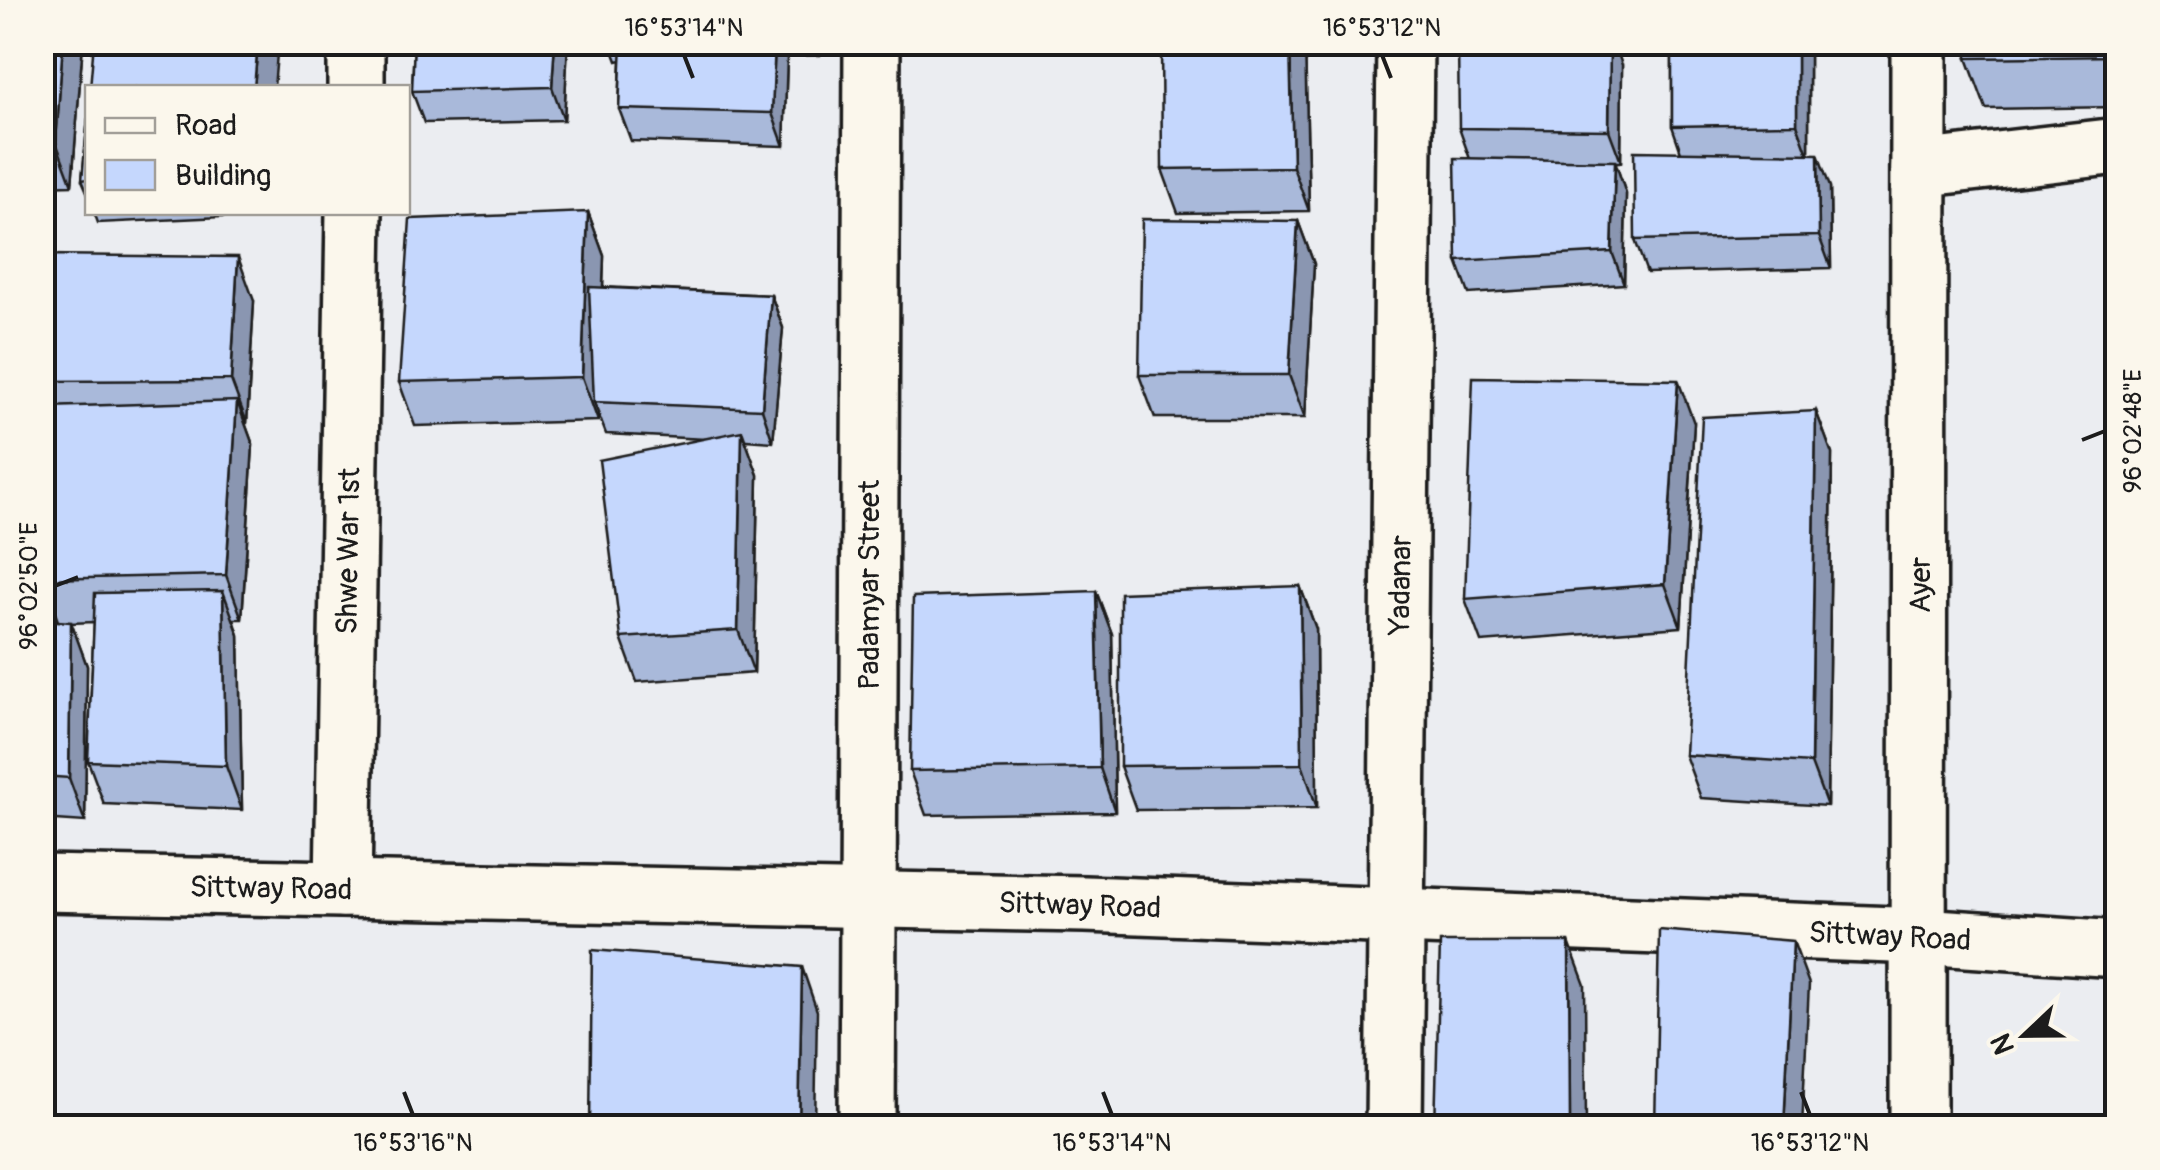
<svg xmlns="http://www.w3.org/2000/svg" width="2160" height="1170" viewBox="0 0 2160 1170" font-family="Pangolin,sans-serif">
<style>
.built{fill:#ebedf1;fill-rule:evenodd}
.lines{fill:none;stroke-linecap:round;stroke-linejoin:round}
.minor-casing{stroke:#1c1c1c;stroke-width:62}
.minor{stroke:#fbf7ec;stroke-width:55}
.wall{fill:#a9b9da;stroke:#1c1c1c;stroke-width:2.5}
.shaded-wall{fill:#8a96b1;stroke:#1c1c1c;stroke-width:2.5}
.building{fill:#c5d7fd;stroke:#1c1c1c;stroke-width:2.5}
.ticks{fill:none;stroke:#1c1c1c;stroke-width:4}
.labels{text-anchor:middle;stroke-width:8;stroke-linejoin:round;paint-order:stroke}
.street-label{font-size:30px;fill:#1c1c1c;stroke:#fbf7ec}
.neatline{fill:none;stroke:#1c1c1c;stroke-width:4}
.ticks-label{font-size:25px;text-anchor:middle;fill:#1c1c1c}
</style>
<rect width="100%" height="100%" fill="#fbf7ec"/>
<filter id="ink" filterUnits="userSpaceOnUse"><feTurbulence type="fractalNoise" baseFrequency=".01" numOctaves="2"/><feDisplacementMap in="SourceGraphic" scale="20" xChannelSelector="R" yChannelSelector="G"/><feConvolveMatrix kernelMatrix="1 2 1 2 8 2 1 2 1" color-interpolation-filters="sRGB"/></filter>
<g filter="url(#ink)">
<path class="built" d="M43 43H2117V1127H43ZM88 88H408V212H88Z"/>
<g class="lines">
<g class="minor-casing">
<g id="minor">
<polyline points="356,88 356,42"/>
<polyline points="1919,169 2118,146"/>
<polyline points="42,883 1085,904 1920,936 2118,949"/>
<polyline points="343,889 354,212"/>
<polyline points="867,1128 872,42"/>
<polyline points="1394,1128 1405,42"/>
<polyline points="1918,1128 1919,42"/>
</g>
</g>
<use href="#minor" class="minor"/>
</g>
<g class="wall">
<polygon points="42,42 83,42 72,185 42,186"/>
<polygon points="414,42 568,42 564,120 424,123 412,91"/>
<polygon points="610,42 820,42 820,55 787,56 784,146 631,141 619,109 621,60 617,61"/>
<polygon points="1305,42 1309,211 1178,213 1162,169"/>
<polygon points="1672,42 1809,42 1809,154 1830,187 1831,268 1647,273 1635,240 1681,152 1672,126"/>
<polygon points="2118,42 2118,107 1986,109 1967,58"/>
<polygon points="1622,65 1621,162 1615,162 1626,194 1624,284 1469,294 1457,261 1470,159 1459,128"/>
<polygon points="88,118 88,194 82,180"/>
<polygon points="94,212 263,212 263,215 98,223"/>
<polygon points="588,212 604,256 603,287 771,295 783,328 773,442 745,440 758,475 754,673 637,682 621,638 704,439 606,434 598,413 598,421 415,426 399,382"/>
<polygon points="1298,221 1314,264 1305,418 1155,418 1139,375"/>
<polygon points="42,255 254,301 247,423 245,423 253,445 242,619 234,619 239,635 242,810 104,804 88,761 94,622 71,623 87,666 85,822 42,819 42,620 58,621 43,579 46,425 42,425"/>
<polygon points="1816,411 1832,454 1827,806 1701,798 1685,755"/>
<polygon points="1694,423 1681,627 1481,642 1465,599"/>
<polygon points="1300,586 1316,629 1317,808 1136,810 1120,766"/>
<polygon points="1096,591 1112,634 1115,812 926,815 910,771"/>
</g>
<g class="shaded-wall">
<polygon points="63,42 83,42 72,185 56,142"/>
<polygon points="258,42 278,42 274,88 254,88"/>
<polygon points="555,42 568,42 564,120 552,87"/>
<polygon points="775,42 782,42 787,56 784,146 772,113"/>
<polygon points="1290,42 1305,42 1309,211 1293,167"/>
<polygon points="1610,42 1614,42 1622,65 1621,162 1609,130"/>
<polygon points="1797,42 1809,42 1809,157 1797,124"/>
<polygon points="1818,154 1830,187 1831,268 1819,236"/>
<polygon points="1615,161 1626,194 1624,284 1612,252"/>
<polygon points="588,212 604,256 599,402 594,402 598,413 598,421 582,377"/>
<polygon points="1298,221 1314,264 1305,418 1289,375"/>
<polygon points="238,257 254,301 247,423 231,380"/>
<polygon points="771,295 783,328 773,442 762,409"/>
<polygon points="1678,380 1694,423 1681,627 1665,584"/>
<polygon points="237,401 253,445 242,619 226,575"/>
<polygon points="1816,411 1832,454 1827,806 1811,763"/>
<polygon points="742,431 758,475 754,673 738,630"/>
<polygon points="1300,586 1316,629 1317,808 1302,764"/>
<polygon points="223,591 239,635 242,810 226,766"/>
<polygon points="1096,591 1112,634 1115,812 1100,768"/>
<polygon points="71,622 87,666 85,822 69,778"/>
<polygon points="1793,941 1809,984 1802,1128 1784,1128"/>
<polygon points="1569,942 1585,985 1586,1128 1570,1128"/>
<polygon points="802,967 817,1011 815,1128 799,1128"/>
</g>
<g class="building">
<polygon points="42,42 63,42 56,142 42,142"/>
<polygon points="94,42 258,42 254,88 90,88"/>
<polygon points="414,42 555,42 552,87 412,91"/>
<polygon points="622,42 775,42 772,113 619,109"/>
<polygon points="1161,42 1290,42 1293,167 1162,169"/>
<polygon points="1458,42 1610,42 1609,130 1459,128"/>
<polygon points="1672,42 1797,42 1797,124 1672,126"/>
<polygon points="1967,42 2118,42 2118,56 1967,58"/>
<polygon points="88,118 88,179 82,180"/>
<polygon points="1634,151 1818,154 1819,236 1635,240"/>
<polygon points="1455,158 1615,161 1612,252 1457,261"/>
<polygon points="588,212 582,377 399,382 410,219"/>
<polygon points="1142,219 1298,221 1289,375 1139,375"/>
<polygon points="42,255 238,257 231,380 42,381"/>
<polygon points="589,287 771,295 762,409 594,402"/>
<polygon points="1473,377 1678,380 1665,584 1465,599"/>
<polygon points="237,401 226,575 43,579 46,407"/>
<polygon points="1816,411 1811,763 1685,755 1702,417"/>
<polygon points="742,431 738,630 621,638 599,460"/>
<polygon points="1300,586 1302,764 1120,766 1120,593"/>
<polygon points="223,591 226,766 88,761 95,593"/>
<polygon points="1096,591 1100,768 910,771 913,597"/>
<polygon points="42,620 71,622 69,778 42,776"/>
<polygon points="1659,930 1793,941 1784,1128 1655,1128"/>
<polygon points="1440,942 1569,942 1570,1128 1435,1128"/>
<polygon points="592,950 802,967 799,1128 590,1128"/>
</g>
</g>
<path class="ticks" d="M684 55 693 78M1382 55 1391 78M2082 440 2105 431M55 586 78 577M404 1092 413 1115M1103 1092 1112 1115M1801 1092 1810 1115"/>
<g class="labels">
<g class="street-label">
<text transform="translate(348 551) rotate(-89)" y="10">Shwe War 1st</text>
<text transform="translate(869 585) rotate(-90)" y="10">Padamyar Street</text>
<text transform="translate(1400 585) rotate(-89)" y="10">Yadanar</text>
<text transform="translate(1920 585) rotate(-90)" y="10">Ayer</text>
<text transform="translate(271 888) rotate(1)" y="10">Sittway Road</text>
<text transform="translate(1080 905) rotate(2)" y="10">Sittway Road</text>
<text transform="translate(1890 936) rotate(3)" y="10">Sittway Road</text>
</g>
</g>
<rect width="2160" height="1170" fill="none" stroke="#fbf7ec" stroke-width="110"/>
<rect x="85" y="85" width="325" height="130" fill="#fbf7ec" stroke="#a29f99" stroke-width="2.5"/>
<rect x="105" y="118" width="50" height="15" fill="#fbf7ec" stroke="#a29f99" stroke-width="2.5"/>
<text x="175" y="135" font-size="30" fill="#1c1c1c">Road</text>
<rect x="105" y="160" width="50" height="30" fill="#c5d7fd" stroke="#a29f99" stroke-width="2.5"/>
<text x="175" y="185" font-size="30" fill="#1c1c1c">Building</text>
<g transform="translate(2025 1035) rotate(248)" stroke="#fbf7ec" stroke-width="8" paint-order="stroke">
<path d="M0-8L18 38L0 25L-18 38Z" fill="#1c1c1c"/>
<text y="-15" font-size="28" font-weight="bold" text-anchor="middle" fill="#1c1c1c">N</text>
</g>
<rect x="55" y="55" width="2050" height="1060" class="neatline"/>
<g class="ticks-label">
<text x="684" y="36">16°53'14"N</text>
<text x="1382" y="36">16°53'12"N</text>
<text transform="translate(2132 431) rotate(-90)" y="9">96°02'48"E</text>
<text transform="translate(28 586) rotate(-90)" y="9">96°02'50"E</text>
<text x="413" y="1151">16°53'16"N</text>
<text x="1112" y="1151">16°53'14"N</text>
<text x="1810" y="1151">16°53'12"N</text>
</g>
</svg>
